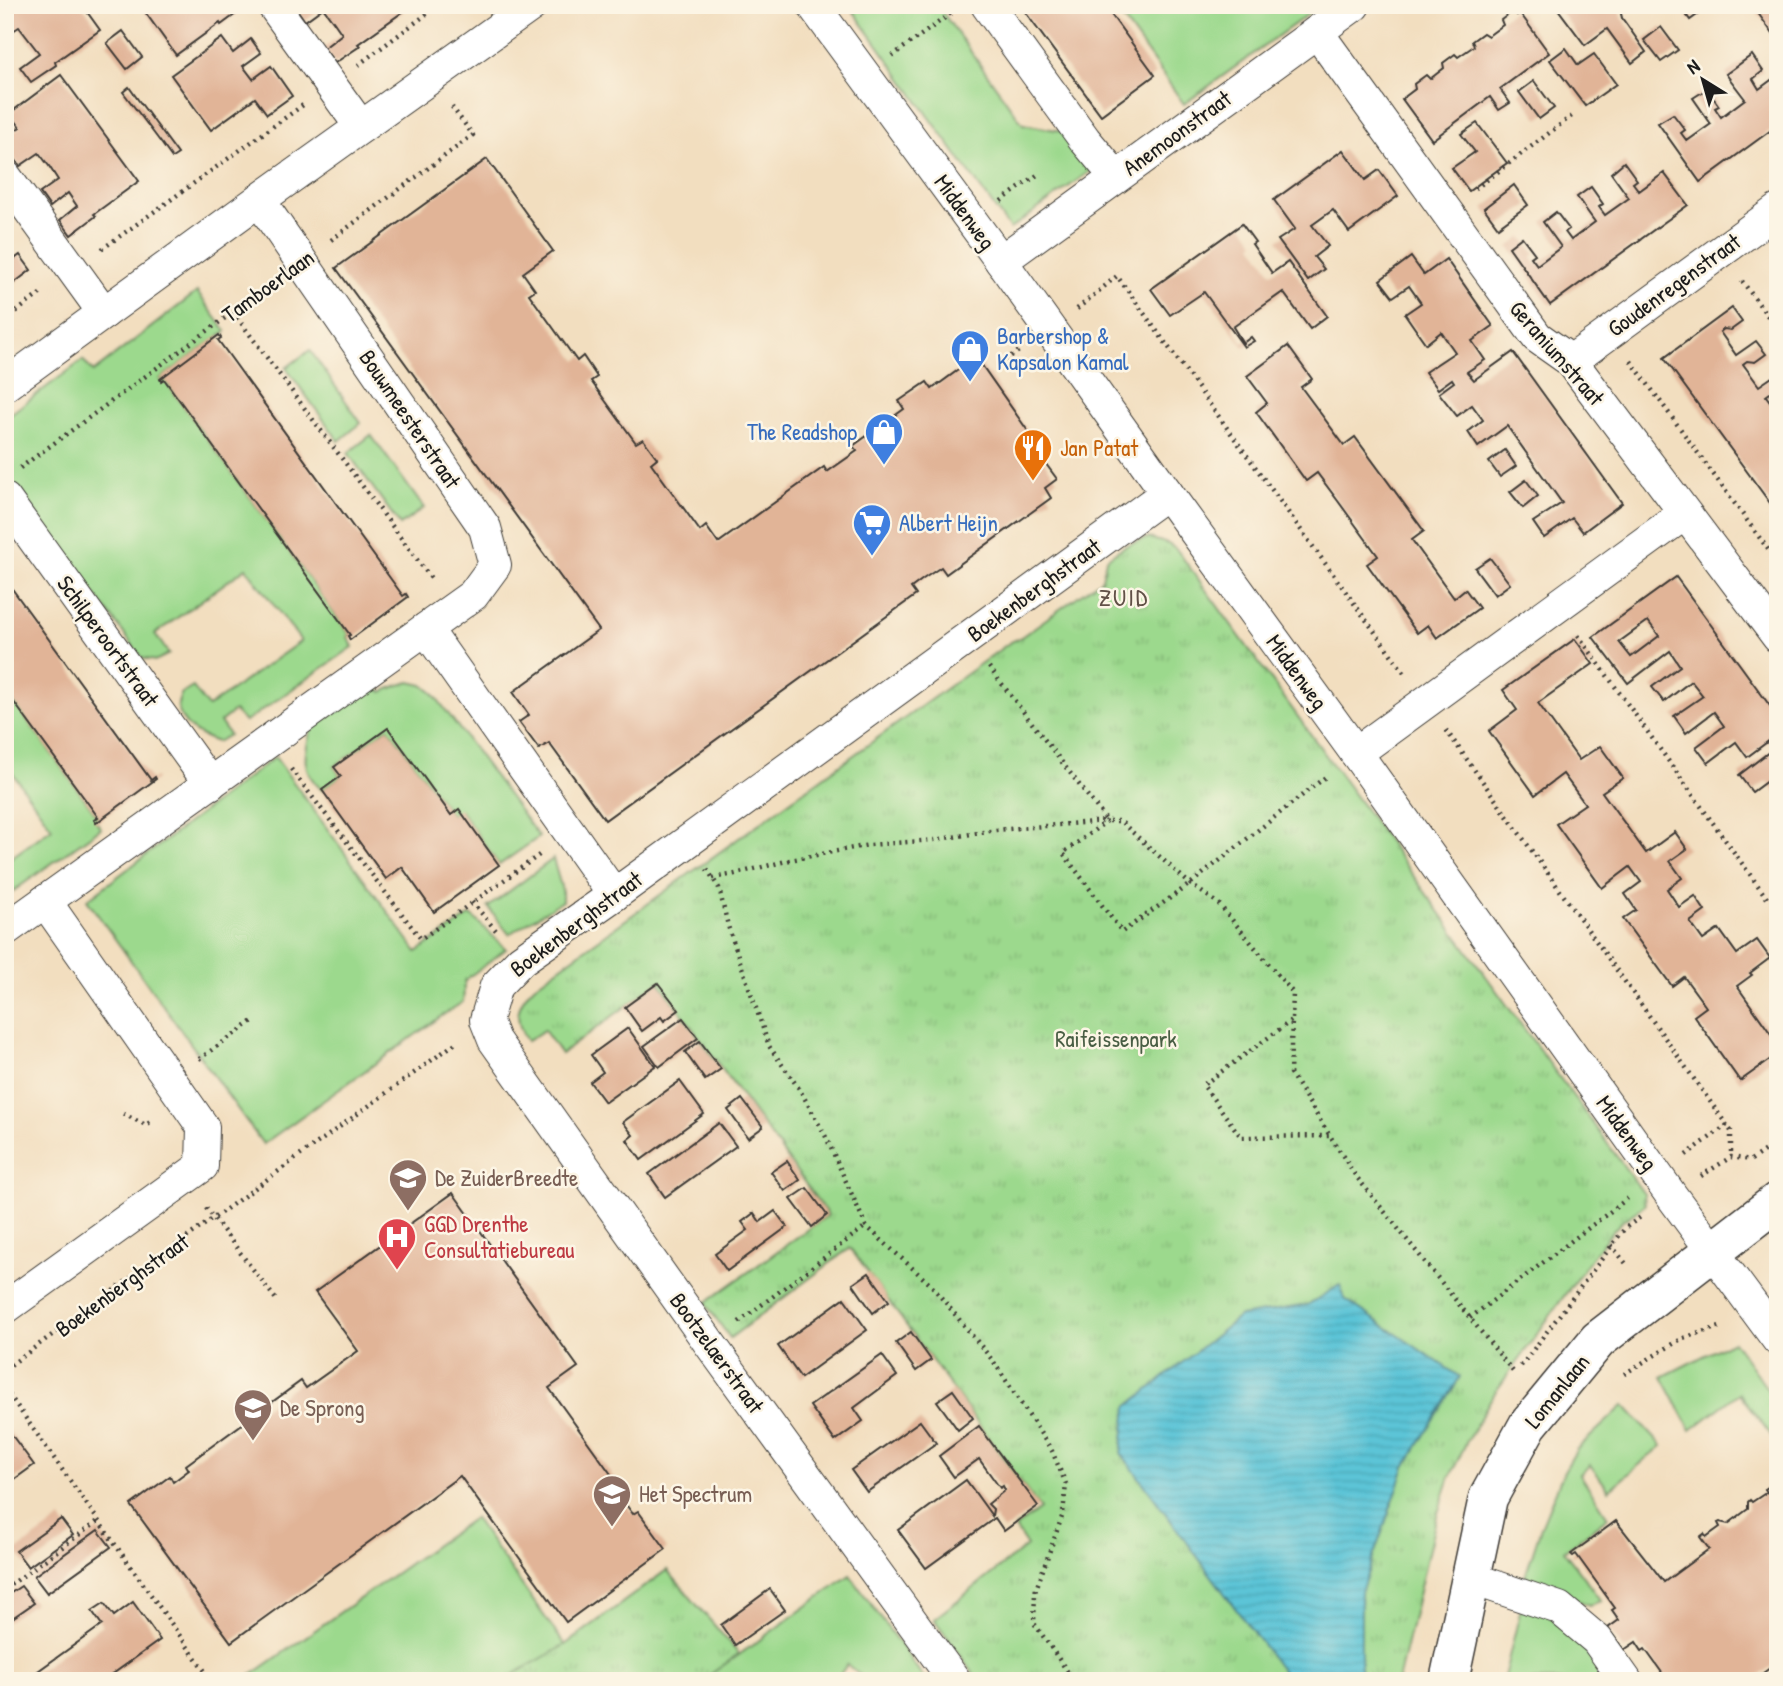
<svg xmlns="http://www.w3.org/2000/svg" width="1783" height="1686" viewBox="0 0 1783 1686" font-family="'Patrick Hand',sans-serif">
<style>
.grass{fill:#9cd98d;stroke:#5c7a54;stroke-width:2}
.park{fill:url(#park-tufts);stroke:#5c7a54;stroke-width:2}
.water{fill:url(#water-rules);stroke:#3c707a;stroke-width:2}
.building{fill:#e1b497;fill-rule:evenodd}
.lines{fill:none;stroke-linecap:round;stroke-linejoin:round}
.street-casing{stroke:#3c3934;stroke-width:34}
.secondary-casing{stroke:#3c3934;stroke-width:41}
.path{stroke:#3c3934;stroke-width:4.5;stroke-dasharray:2 5;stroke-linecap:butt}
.street{stroke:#fff;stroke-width:32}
.secondary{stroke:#fff;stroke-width:38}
.labels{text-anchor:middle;stroke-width:5;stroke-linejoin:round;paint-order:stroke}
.street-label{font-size:23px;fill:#1c1c1c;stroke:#fcf5e5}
.shop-label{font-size:23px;fill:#366cbe;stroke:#fcf5e5;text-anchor:start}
.food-label{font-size:23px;fill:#c56008;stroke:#fcf5e5;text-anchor:start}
.park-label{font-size:23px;fill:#495e44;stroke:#fcf5e5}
.education-label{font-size:23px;fill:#785e54;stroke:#fcf5e5;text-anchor:start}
.health-label{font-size:23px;fill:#be3a42;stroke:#fcf5e5;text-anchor:start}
.neighbourhood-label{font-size:24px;letter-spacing:2px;fill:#615147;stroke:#fcf5e5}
</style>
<defs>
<pattern id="park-tufts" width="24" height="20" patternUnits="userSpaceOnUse" patternTransform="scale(1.75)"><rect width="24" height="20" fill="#9cd98d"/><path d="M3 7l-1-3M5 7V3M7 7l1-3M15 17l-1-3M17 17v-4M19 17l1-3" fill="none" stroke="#86ba79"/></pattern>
<pattern id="water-rules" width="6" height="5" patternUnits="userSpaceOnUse" patternTransform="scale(1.75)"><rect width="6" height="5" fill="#5bc4d7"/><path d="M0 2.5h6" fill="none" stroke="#4fa8b8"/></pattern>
</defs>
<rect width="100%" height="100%" fill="#fcf5e5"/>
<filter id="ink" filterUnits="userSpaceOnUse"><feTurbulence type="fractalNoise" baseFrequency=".0143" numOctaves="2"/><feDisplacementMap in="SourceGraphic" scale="14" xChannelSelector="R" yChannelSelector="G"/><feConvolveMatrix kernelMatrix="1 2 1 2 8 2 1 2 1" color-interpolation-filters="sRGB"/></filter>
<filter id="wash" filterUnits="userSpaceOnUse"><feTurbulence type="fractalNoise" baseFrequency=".00686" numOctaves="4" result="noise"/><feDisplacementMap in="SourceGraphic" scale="28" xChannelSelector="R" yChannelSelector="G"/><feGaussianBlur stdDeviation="1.57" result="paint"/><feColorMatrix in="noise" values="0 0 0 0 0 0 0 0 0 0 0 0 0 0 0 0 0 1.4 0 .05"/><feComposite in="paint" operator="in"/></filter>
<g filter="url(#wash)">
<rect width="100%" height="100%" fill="#f2debf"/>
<g class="grass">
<polygon points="849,5 937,5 1023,124 1067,132 1093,169 1010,229"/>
<polygon points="1113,5 1321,5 1184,104"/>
<path d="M197 292 226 331 160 379 161 381 164 379 350 635 348 637 353 647 245 722 234 711 220 722 229 735 217 742C201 737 178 725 178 705 178 701 180 698 181 694L193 687 208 707 301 641 246 568 155 634 169 654 155 661 142 658 5 473V418L83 360 93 372Z"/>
<polygon points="310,350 361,423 339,441 286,368"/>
<polygon points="371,435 424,508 400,525 348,453"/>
<path d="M410 682 423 685 433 693 539 837 499 865 460 810 451 815 388 728 334 767 341 776 322 790C300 771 304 754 311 729L374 684 382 692 399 685Z"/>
<polygon points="5,690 98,817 95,820 101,828 5,897 5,862 52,828 5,763"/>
<polygon points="275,757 417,952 471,915 506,949 465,980 463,1002 443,1015 263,1144 87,900"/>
<polygon points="553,859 562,890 562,901 509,934 488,907"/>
<polygon points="1733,1341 1778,1404 1778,1437 1774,1439 1739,1393 1691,1430 1662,1377"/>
<polygon points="1624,1405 1662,1446 1609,1490 1590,1465 1580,1474 1608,1517 1564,1551 1601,1601 1589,1605 1524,1580 1541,1527 1564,1471 1577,1449"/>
<polygon points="474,1518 565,1645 667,1570 733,1659 850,1575 926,1681 868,1681 847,1665 835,1681 243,1681"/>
<polygon points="1522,1604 1545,1610 1616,1681 1503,1681"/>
</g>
<g class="park">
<path d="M1149 538 1168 544 1177 550 1644 1194 1645 1205 1620 1223 1597 1250 1492 1397 1467 1441 1450 1477 1436 1519 1398 1681H979L934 1619 1027 1546 1015 1528 1040 1509 850 1248 730 1338 705 1303 828 1215 659 982 561 1054 544 1030 527 1041C513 1019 516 1004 534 986L1009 643 1021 637 1102 579 1106 559C1122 547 1128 543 1149 538Z"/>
<polygon points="667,1570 739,1654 701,1681 502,1681 565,1645"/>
</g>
<polygon class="water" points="1340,1285 1345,1299 1460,1377 1405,1467 1361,1592 1361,1681 1289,1681 1121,1453 1127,1407 1240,1316 1307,1305"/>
<g id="blocks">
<g class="building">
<polygon points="5,5 82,5 100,30 55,62 56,65 31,82 20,67 39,53 19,27 5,36"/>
<polygon points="140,5 248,5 221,25 220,23 176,55"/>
<polygon points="294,5 399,5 404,11 358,44 360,46 335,63 324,48 342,34 333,21 323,8 305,21"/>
<polygon points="1020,5 1104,5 1155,75 1101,115"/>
<polygon points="1555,5 1619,5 1622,18 1646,52 1632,63 1607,29 1585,45"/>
<polygon points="1679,5 1701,5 1704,10 1690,20"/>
<polygon points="1760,5 1778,5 1778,41 1755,9"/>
<polygon points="1513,11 1517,15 1520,13 1549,53 1500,89 1510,103 1499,110 1490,97 1432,140 1402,99 1415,89 1414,84 1426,75 1430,79 1444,68 1443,63 1455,54 1458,57 1474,46 1472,41 1483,33 1488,36 1503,25 1501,20"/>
<polygon points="1661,27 1678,50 1661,62 1644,40"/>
<polygon points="123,31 142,57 127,69 107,43"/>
<polygon points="222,38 233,53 251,39 261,53 243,66 253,79 271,66 292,96 267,114 255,98 211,130 171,75"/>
<polygon points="1566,48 1578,65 1594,54 1616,84 1585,106 1550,60"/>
<polygon points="1752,55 1763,71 1753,79 1759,89 1778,75 1778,125 1700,182 1658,123 1673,114 1685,130 1681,133 1687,141 1711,124 1693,98 1707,89 1719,106 1715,108 1721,117 1745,99 1726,74"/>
<polygon points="61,75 139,181 94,214 96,216 71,235 60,220 77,206 68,193 50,207 40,193 58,180 49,166 39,153 20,166 5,145 5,138 20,127 10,113"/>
<polygon points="1534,81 1554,108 1539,119 1519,92"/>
<polygon points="129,87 139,101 178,154 172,158 162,144 123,92"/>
<polygon points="1477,123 1507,163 1469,191 1452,168 1475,152 1461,134"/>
<polygon points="1343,150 1365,180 1379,170 1398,196 1349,232 1333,210 1312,225 1328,246 1314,257 1324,269 1308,281 1278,240 1295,229 1274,200"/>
<polygon points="487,159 553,251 523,273 535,290 529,294 577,361 583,356 597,377 591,381 636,443 643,439 657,458 651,463 700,531 706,526 718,543 824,467 827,472 857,451 853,446 904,409 899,401 927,382 932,389 976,357 1030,434 1026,437 1057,479 1045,488 1051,498 946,574 941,567 923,579 911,588 916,595 605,820 549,743 539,749 519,722 529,715 513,692 599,630 336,268"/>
<polygon points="1624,162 1637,180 1633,183 1639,191 1664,173 1688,205 1550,305 1509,247 1522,237 1535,254 1531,257 1537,265 1561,247 1543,222 1556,212 1569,229 1565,232 1571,240 1595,222 1577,197 1591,187 1603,204 1599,207 1605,215 1629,198 1611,173"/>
<polygon points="1514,185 1528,205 1498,227 1484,208"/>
<polygon points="1242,224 1255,242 1252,244 1272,273 1288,262 1327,316 1310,329 1283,292 1233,327 1243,343 1251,337 1254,341 1244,347 1204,292 1170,315 1151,289"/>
<polygon points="20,255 31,270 5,290 5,266"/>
<polygon points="1411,257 1424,275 1446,259 1493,326 1472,341 1485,360 1467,372 1474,380 1513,352 1622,503 1583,532 1572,518 1544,538 1533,522 1562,503 1507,426 1478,447 1468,432 1483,420 1472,405 1457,416 1439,393 1454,382 1452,379 1438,389 1425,372 1455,352 1441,332 1426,344 1416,330 1405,314 1421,303 1409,286 1393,297 1380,280"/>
<polygon points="1732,308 1742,322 1731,330 1724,329 1720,332 1736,355 1756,341 1766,354 1755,362 1747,361 1743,364 1759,386 1778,373 1778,394 1770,393 1766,396 1778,412 1778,514 1664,358"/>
<polygon points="219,335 221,338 218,340 403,596 406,594 408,597 350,640 348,636 350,635 164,379 161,381 160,379"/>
<polygon points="1288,346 1312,379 1301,387 1344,445 1355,437 1424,531 1412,540 1454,598 1465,589 1479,608 1437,638 1428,625 1417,633 1367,564 1378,556 1338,501 1317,473 1306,481 1256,412 1267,403 1247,376"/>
<polygon points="1505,450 1516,466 1500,477 1489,462"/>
<polygon points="1526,480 1538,496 1523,508 1510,492"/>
<polygon points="1490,558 1510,584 1495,595 1475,568"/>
<path d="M1676 577 1778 717V734L1747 757 1736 742 1708 763 1696 747 1724 726 1714 712 1686 733 1674 716 1703 696 1691 681 1664 702 1652 687 1680 666 1670 651 1628 683 1593 637ZM1648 621 1659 636 1631 657 1619 642Z"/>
<polygon points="5,579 151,780 155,777 156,779 96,823 94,820 98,817 5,690"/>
<polygon points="1575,639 1593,664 1538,703 1579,760 1600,746 1623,778 1602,792 1646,853 1675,832 1687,849 1670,861 1682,878 1667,889 1679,907 1695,896 1705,911 1690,922 1703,940 1719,929 1737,954 1757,940 1770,958 1750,973 1752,975 1737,986 1776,1041 1778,1040 1778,1059 1775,1056 1740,1081 1694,1016 1706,1007 1684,977 1672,986 1623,919 1636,910 1625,894 1641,882 1630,867 1602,888 1556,824 1585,804 1563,774 1535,795 1489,731 1517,710 1503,690"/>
<polygon points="388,728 451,815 459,809 499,865 434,912 402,867 386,879 322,790 341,776 334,767"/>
<polygon points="1769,752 1778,764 1778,795 1767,781 1752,792 1739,775"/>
<polygon points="658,983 679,1010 664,1021 661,1017 642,1031 625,1007"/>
<polygon points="683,1018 698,1038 659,1067 644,1046"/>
<polygon points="628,1028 655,1066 605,1102 590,1082 603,1072 591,1055"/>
<polygon points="700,1041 721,1069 705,1080 685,1052"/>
<polygon points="680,1081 704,1114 641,1160 627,1140 633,1135 623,1122"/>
<polygon points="742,1099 763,1127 748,1138 728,1110"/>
<polygon points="719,1123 736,1146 665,1197 649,1174"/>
<polygon points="787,1161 800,1180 785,1191 771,1172"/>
<polygon points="807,1188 827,1215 812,1227 791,1199"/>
<polygon points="453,1193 578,1367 549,1388 626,1495 621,1498 633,1514 638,1511 666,1549 566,1622 460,1476 231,1642 131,1505 170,1476 173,1482 189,1470 186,1465 301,1381 306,1388 358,1351 315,1292"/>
<polygon points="775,1211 787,1227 727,1271 715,1254 748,1230 742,1222 754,1213 760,1222"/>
<polygon points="869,1273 889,1301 873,1313 853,1284"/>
<polygon points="844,1298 867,1330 801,1378 778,1346"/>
<polygon points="911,1332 931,1360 916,1371 896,1343"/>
<polygon points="882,1355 897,1376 854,1408 863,1421 835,1441 810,1406"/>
<polygon points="953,1390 973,1418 958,1430 937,1401"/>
<polygon points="920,1421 936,1443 867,1492 851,1470"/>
<polygon points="5,1426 34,1465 5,1486"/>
<polygon points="979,1426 1038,1506 1004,1531 995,1518 926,1568 898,1530 966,1480 992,1516 993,1509 988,1504 1005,1490 1003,1486 1000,1488 979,1459 954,1477 939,1456"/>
<polygon points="1768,1487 1778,1500 1778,1670 1774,1665 1752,1681 1668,1681 1645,1649 1642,1651 1636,1642 1624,1650 1608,1628 1619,1620 1612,1610 1615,1608 1576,1554 1573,1556 1571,1554 1616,1521 1664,1582 1709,1549 1700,1537 1704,1534 1706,1537 1720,1527 1718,1523 1720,1522 1728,1524 1748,1509 1748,1502 1750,1500 1752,1502 1767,1492 1765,1489"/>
<polygon points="61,1519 73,1535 28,1567 16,1551"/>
<polygon points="98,1530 111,1547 47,1593 34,1576"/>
<polygon points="21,1586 34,1603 5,1623 5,1597"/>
<polygon points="770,1589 785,1610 735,1645 721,1625"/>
<polygon points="133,1602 160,1640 103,1681 24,1681 102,1625 92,1611 104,1603 114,1616"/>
</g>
</g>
</g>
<g filter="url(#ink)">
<use href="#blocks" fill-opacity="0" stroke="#3c3934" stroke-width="2"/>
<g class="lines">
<g class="street-casing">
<g id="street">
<polyline points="273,5 361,127"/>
<polyline points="813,5 1001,261 1167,493 1356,753 1671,1195 1778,1340"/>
<polyline points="987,5 1085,140 1116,177"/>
<polyline points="1317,32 1537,337 1571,361 1778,637"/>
<polyline points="5,176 104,313"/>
<polyline points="1001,261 1354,5"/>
<polyline points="1571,361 1778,210"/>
<polyline points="5,385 259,200 532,5"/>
<polyline points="5,499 210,784"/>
<polyline points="426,629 614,895"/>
<polyline points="1356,753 1684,514"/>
<polyline points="5,930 473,595 495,565 485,528 259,200"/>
<polyline points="5,1308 202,1166 203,1127 45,901"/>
<polyline points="1470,1578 1559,1608 1597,1640 1626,1681"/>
<polyline points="955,1681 710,1344 494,1040 486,1020 496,986 521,960 614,895 1167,493"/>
</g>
</g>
<g class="secondary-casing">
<polyline id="secondary" points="1449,1681 1488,1498 1528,1425 1598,1340 1778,1201"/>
</g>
<g class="path">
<polyline points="892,56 953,12"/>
<polyline points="358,65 439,5"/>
<polyline points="1475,189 1573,115"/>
<polyline points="1001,201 1040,173"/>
<polyline points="331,240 473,135 452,107"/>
<polyline points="102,249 303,105"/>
<polyline points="1742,281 1778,330"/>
<polyline points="1077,309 1117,276 1406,675"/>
<polyline points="233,312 433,581"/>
<polyline points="5,320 44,291"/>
<polyline points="1005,360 1022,349"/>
<polyline points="1631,361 1778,563"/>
<polyline points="20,468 273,283"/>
<polyline points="1578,635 1769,901"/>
<polyline points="989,667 1107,821 1120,821 1190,884 1218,903 1293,993 1290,1073 1355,1175 1515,1374"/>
<polyline points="1446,730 1731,1131 1731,1157"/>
<polyline points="291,769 421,939 542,853"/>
<polyline points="1107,821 1063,853 1122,932 1190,884 1328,775"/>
<polyline points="707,869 719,888 728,926 769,1046 800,1090 826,1137 866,1226 931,1285 994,1362 1052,1451 1066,1484 1063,1514 1035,1592 1034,1623 1074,1681"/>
<polyline points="713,878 735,874 790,860 869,845 934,840 996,830 1106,821"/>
<polyline points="472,902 499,934"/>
<polyline points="1291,1021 1203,1085 1241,1137 1330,1136"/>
<polyline points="199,1059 253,1021"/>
<polyline points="123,1114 146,1125 153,1120"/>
<polyline points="1686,1155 1727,1125"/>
<polyline points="1701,1176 1731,1157 1751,1160 1778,1141"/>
<polyline points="206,1208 278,1302"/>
<polyline points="1611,1245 1628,1266"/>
<polyline points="1470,1318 1628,1198"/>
<polyline points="739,1322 866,1226"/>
<polyline points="1521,1366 1625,1228 1642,1216"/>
<polyline points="5,1369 457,1042"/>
<polyline points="1624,1374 1683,1338 1723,1326"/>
<polyline points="5,1389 207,1674 205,1681"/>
<polyline points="5,1589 98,1521"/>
</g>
<use href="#street" class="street"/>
<use href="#secondary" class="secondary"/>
</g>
</g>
<defs>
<g id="shop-pin" transform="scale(2.0125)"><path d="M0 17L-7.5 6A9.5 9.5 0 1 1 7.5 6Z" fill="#3f7fe0" stroke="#fcf5e5"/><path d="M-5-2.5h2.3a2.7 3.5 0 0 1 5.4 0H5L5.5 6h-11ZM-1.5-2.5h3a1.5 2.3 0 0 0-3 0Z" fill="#fff"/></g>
<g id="restaurant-pin" transform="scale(2.0125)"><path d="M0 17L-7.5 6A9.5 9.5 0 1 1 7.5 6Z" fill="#e8710a" stroke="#fcf5e5"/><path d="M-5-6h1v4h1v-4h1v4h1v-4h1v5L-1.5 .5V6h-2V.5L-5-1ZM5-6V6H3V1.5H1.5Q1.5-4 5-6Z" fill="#fff"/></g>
<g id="supermarket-pin" transform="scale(2.0125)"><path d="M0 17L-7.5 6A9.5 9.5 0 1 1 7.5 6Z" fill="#3f7fe0" stroke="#fcf5e5"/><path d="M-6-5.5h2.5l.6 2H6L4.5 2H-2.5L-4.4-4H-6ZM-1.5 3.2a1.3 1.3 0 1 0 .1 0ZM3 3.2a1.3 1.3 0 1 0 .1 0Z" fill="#fff"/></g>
<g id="school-pin" transform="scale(2.0125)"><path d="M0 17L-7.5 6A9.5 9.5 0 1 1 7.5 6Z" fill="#8d6e63" stroke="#fcf5e5"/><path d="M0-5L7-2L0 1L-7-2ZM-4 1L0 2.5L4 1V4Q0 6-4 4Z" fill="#fff"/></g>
<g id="hospital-pin" transform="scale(2.0125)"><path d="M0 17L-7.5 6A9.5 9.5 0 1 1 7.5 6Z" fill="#e0444e" stroke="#fcf5e5"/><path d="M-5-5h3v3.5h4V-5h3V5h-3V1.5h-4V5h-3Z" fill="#fff"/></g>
</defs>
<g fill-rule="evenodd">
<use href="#shop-pin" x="970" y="349"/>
<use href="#shop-pin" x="884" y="432"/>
<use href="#restaurant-pin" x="1033" y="448"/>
<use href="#supermarket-pin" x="872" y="523"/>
<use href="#school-pin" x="408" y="1178"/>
<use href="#hospital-pin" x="397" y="1237"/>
<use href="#school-pin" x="253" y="1408"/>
<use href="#school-pin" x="612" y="1494"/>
</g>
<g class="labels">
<g class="street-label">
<text transform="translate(1177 133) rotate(-36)" y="8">Anemoonstraat</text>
<text transform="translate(965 212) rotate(54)" y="8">Middenweg</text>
<text transform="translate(1674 285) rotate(-36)" y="8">Goudenregenstraat</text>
<text transform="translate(268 286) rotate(-36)" y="8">Tamboerlaan</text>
<text transform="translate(1557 353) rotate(49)" y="8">Geraniumstraat</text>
<text transform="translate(410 419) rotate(56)" y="8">Bouwmeesterstraat</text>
<text transform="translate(1034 590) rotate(-36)" y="8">Boekenberghstraat</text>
<text transform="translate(108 641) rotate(54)" y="8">Schilperoortstraat</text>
<text transform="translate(1297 672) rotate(54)" y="8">Middenweg</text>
<text transform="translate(576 924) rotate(-37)" y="8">Boekenberghstraat</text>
<text transform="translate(1627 1133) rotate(54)" y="8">Middenweg</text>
<text transform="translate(122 1285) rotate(-36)" y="8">Boekenberghstraat</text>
<text transform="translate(717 1353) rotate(54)" y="8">Bootzelaerstraat</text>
<text transform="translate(1557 1391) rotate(-51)" y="8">Lomanlaan</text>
</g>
<g class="shop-label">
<text x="997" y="344">Barbershop &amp;<tspan x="997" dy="26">Kapsalon Kamal</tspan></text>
<text x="857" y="440" text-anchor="end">The Readshop</text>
<text x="899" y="531">Albert Heijn</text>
</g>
<g class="food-label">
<text x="1060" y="456">Jan Patat</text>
</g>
<g class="park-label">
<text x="1116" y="1047">Raifeissenpark</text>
</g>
<g class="education-label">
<text x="435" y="1186">De ZuiderBreedte</text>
<text x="280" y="1416">De Sprong</text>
<text x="639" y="1502">Het Spectrum</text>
</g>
<g class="health-label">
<text x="424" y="1232">GGD Drenthe<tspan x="424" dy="26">Consultatiebureau</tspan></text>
</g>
<g class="neighbourhood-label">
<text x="1124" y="606">ZUID</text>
</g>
</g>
<rect width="1783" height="1686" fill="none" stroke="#fcf5e5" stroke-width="28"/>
<g transform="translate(1703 80) rotate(323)" stroke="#fcf5e5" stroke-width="5" paint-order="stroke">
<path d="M0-5L12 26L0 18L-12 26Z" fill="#1c1c1c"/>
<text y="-10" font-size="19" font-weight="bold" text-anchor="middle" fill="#1c1c1c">N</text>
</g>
</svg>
